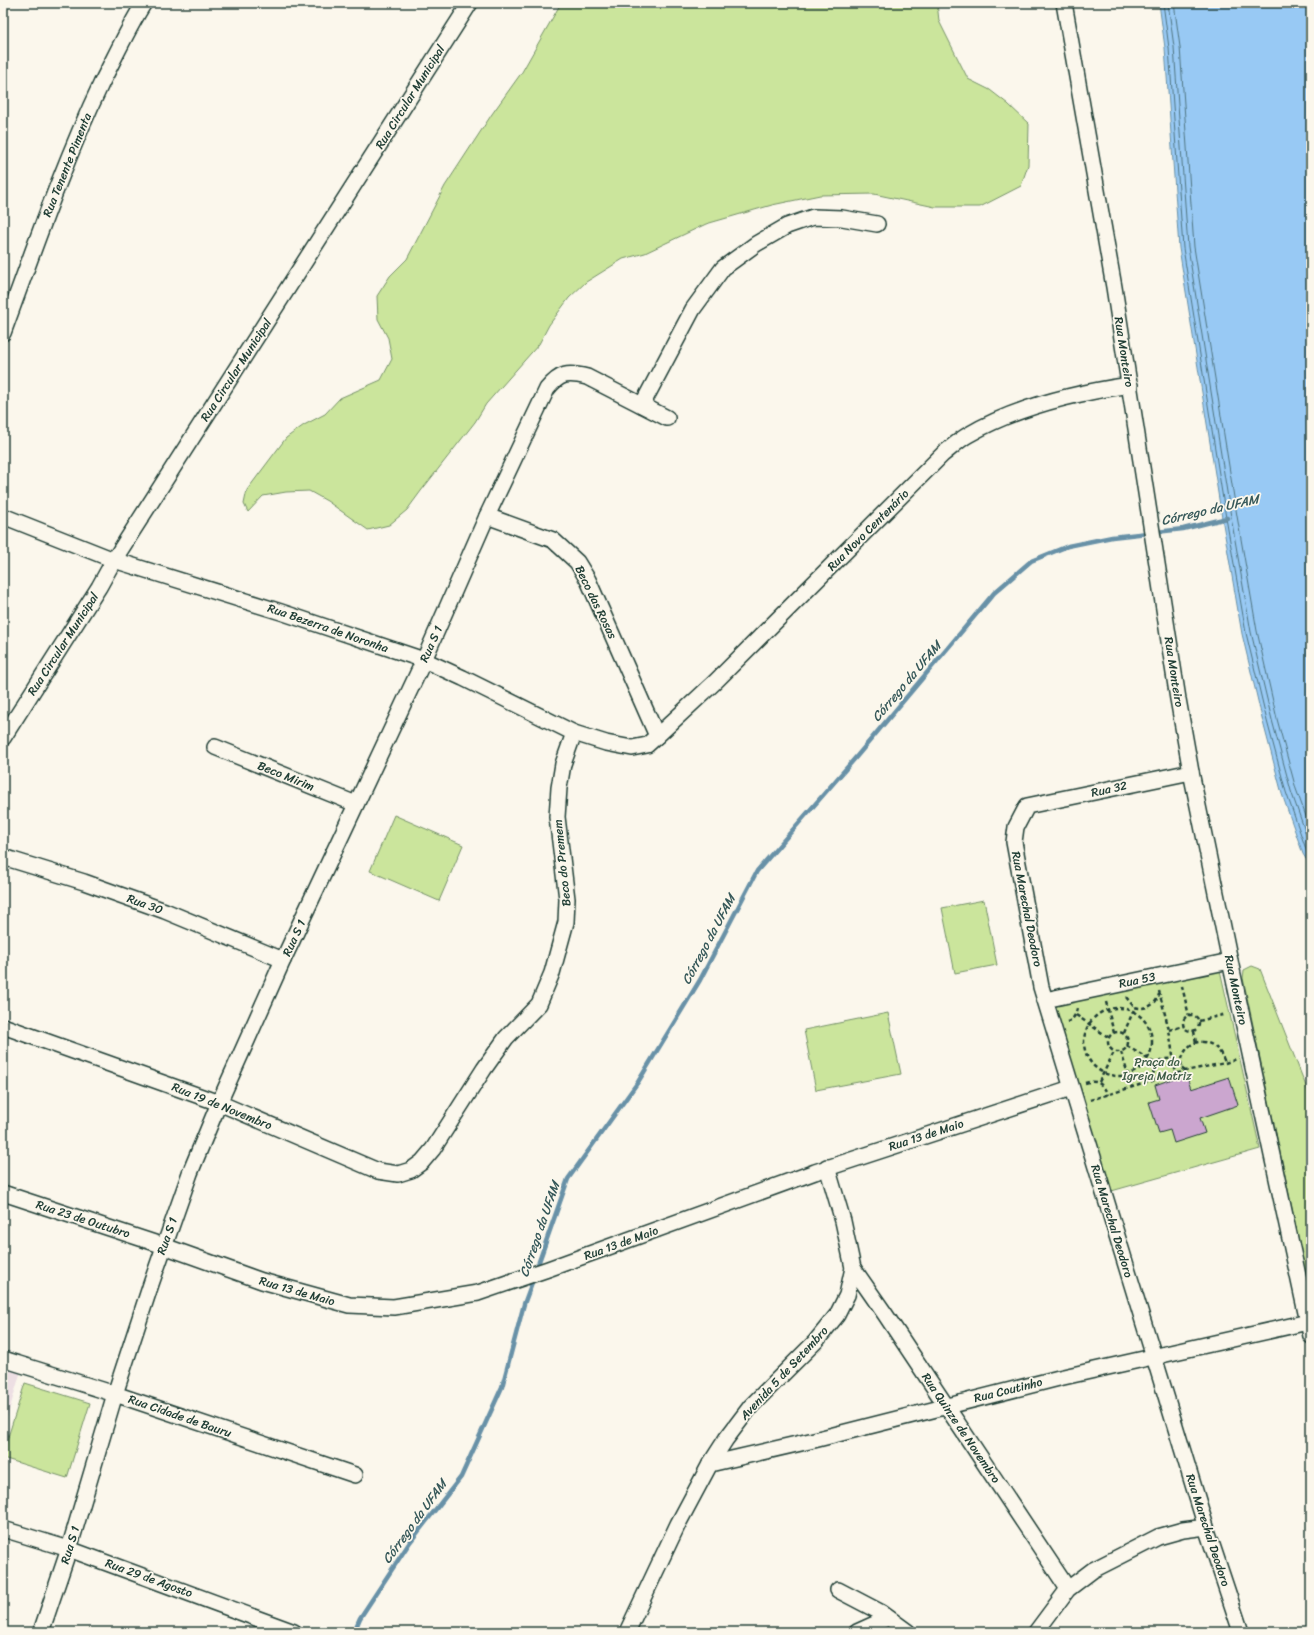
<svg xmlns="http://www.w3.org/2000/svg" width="1314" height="1635" viewBox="0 0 1314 1635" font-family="Sriracha,sans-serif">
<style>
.built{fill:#eddfe3}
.green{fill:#cbe59c;stroke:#759168}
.water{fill:#98c9f4;stroke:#6891a7}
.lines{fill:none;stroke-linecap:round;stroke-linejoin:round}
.shore{stroke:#4f7581;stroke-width:1}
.stream{stroke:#6891a7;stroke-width:4.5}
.building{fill:#cba6cf;stroke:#1f3d34}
.street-casing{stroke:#1f3d34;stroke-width:18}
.path{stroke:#1f3d34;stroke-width:2.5;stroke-dasharray:4 3;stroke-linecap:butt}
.street{stroke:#fbf7ec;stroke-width:15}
.labels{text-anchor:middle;stroke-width:3.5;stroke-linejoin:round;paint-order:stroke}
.street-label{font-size:12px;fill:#1f3d34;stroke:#fbf7ec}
.park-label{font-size:12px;fill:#415f49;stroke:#fbf7ec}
.water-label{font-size:13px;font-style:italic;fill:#37595a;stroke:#fbf7ec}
</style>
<rect width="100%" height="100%" fill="#fbf7ec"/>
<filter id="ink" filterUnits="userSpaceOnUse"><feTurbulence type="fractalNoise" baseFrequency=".025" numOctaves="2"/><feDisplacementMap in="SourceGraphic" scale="8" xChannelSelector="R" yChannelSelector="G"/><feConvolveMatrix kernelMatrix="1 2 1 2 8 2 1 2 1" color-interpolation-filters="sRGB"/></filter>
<g filter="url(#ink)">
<polygon class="built" points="3,1365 21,1371 3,1431"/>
<g class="green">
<polygon points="561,3 937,3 939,21 968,79 990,90 1008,104 1029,124 1028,165 1021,186 980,207 935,207 874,194 820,195 772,205 706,224 645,253 623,259 586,282 569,298 549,325 539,344 486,404 475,422 421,491 407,510 389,525 368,530 327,501 309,491 286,492 263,496 248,512 244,504 247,490 286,438 304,425 325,414 340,398 381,380 392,359 388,338 378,319 377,296 390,276 407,259 445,186 492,114 522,72"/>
<polygon points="394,815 463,845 439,901 370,871"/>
<polygon points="984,900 997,965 955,973 942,908"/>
<polygon points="1252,966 1260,969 1311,1099 1311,1298 1243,978 1244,970"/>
<polygon points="1220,970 1260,1149 1108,1192 1051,1007"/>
<polygon points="888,1013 901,1074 816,1090 804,1030"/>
<polygon points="25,1383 90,1403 67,1478 3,1458 3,1453"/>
</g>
<polygon class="water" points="1159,3 1311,3 1311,867 1303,854 1282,794 1263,722 1242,634 1222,518 1179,248 1165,48"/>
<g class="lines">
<g class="shore">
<polyline points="1163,3 1169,48 1183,248 1226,518 1246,633 1267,721 1286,792 1307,852 1311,859"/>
<polyline points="1168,3 1174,47 1188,247 1231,517 1251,632 1272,720 1291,791 1311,848"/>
<polyline points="1174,3 1180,47 1194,247 1237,516 1257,631 1277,719 1296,789 1311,830"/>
</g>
<g class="stream">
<polyline points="536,1270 568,1179 638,1082 700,980 757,871 857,756 994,593 1031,561 1068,546 1112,537 1183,529 1227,518"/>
<polyline points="354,1632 360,1618 410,1542 461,1477 502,1387 524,1304 534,1277"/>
</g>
</g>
<polygon class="building" points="1186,1074 1191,1089 1229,1077 1238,1105 1200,1118 1205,1133 1174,1143 1170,1130 1159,1133 1149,1102 1159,1099 1155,1085"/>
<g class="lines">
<g class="street-casing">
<g id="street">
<polyline points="1064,3 1114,287 1178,699 1191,772 1230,961 1311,1336"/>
<path d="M3 333C34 249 63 164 101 84 115 57 128 28 144 3"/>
<polyline points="642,405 693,309 723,268 756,244 787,226 813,217 842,218 877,224"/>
<path d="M3 516 114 560 281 612 424 660 463 678 574 733 606 743 632 748 647 745 657 736 715 682 943 454C951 448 959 440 968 435 1016 407 1075 393 1130 385"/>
<polyline points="487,516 553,540 577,562 588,580 657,736"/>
<polyline points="3,738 99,587 114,560 470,3"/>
<polyline points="215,747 356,804"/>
<polyline points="1191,772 1027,806 1016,827 1014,842 1041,987 1206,1527 1241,1632"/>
<polyline points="3,857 84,882 165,911 283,960"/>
<polyline points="1045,1000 1230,961"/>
<polyline points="3,1026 219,1103 378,1171 398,1174 411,1170 422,1162 433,1149 484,1069 506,1038 539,1004 552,973 566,922 567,899 557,817 559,788 563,764 574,733"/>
<polyline points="3,1193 164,1246 262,1281 349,1305 394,1307 478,1293 548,1269 815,1172 1071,1088"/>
<polyline points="853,1268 885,1314 1068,1589"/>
<polyline points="3,1359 115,1394 355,1475"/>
<polyline points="710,1464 814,1440 1059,1378 1308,1322"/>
<polyline points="3,1529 69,1549 294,1632"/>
<polyline points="838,1590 882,1613 908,1632"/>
<path d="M41 1632 69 1549 115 1394 151 1284 190 1173 219 1103 283 960 424 660 487 516 547 389C560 373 568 372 587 377L667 418"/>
<polyline points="627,1632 678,1524 710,1464 726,1439 751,1406 816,1341 837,1315 847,1295 853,1268 843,1221 827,1167"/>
<polyline points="857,1632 888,1618"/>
<polyline points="1036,1632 1068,1589 1093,1570 1158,1537 1183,1530 1206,1527"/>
</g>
</g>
<g class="path">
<polyline points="1182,986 1189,1016"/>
<polyline points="1159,991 1169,1030 1176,1075"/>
<path d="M1126 997 1134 1007C1145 1010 1156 1006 1159 994"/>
<polyline points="1106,1002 1114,1033"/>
<circle cx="1118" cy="1042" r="34"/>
<polyline points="1076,1015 1108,1037"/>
<circle cx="1191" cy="1023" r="8"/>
<polyline points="1199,1021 1226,1014"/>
<path d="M1067 1022C1073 1020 1076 1015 1077 1008"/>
<polyline points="1169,1030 1184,1026"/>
<polyline points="1194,1031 1196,1043"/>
<circle cx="1118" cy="1042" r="10"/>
<polyline points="1124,1033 1135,1007"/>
<polyline points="1127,1046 1156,1064"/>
<polyline points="1121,1052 1132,1087"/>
<path d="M1185 1071 1181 1068C1181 1035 1216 1033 1225 1063"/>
<path d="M1154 1081C1151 1067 1158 1057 1173 1059"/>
<polyline points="1099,1082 1114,1052"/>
<path d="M1085 1083C1097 1079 1103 1084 1108 1095"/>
<polyline points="1090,1100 1185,1071 1225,1063 1237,1059"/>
</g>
<use href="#street" class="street"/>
</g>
</g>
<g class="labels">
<g class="street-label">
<text transform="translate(410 97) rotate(-58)" y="4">Rua Circular Municipal</text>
<text transform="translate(67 165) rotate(-68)" y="4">Rua Tenente Pimenta</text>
<text transform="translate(1124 352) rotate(81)" y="4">Rua Monteiro</text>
<text transform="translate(236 370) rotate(-57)" y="4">Rua Circular Municipal</text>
<text transform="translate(868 530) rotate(-45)" y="4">Rua Novo Centenário</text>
<text transform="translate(596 602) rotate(64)" y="4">Beco das Rosas</text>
<text transform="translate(328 628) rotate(19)" y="4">Rua Bezerra de Noronha</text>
<text transform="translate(63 644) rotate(-57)" y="4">Rua Circular Municipal</text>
<text transform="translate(431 644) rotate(-66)" y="4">Rua S 1</text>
<text transform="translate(1174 672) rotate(81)" y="4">Rua Monteiro</text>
<text transform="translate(286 776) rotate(22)" y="4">Beco Mirim</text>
<text transform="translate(1109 789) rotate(-12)" y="4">Rua 32</text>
<text transform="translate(562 863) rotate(-96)" y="4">Beco do Premem</text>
<text transform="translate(145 904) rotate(20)" y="4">Rua 30</text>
<text transform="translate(1027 909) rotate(79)" y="4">Rua Marechal Deodoro</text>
<text transform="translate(294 938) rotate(-65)" y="4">Rua S 1</text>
<text transform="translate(1137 980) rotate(-12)" y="4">Rua 53</text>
<text transform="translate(1236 990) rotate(78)" y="4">Rua Monteiro</text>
<text transform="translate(222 1106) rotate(22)" y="4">Rua 19 de Novembro</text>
<text transform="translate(926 1135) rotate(-18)" y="4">Rua 13 de Maio</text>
<text transform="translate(83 1219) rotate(18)" y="4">Rua 23 de Outubro</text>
<text transform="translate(1112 1221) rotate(73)" y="4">Rua Marechal Deodoro</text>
<text transform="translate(167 1236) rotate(-70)" y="4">Rua S 1</text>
<text transform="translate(621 1243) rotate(-20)" y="4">Rua 13 de Maio</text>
<text transform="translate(297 1291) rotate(16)" y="4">Rua 13 de Maio</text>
<text transform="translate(784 1373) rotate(-47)" y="4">Avenida 5 de Setembro</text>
<text transform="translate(1008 1390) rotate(-14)" y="4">Rua Coutinho</text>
<text transform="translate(180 1416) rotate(19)" y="4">Rua Cidade de Bauru</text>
<text transform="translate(961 1428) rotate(56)" y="4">Rua Quinze de Novembro</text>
<text transform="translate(1208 1530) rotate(72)" y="4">Rua Marechal Deodoro</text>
<text transform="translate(70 1545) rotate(-73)" y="4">Rua S 1</text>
<text transform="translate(149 1578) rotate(20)" y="4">Rua 29 de Agosto</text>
</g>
<g class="park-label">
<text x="1157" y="1066">Praça da<tspan x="1157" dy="14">Igreja Matriz</tspan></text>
</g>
<g class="water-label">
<text transform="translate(1210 509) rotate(-13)" y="5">Córrego da UFAM</text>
<text transform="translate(906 681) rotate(-50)" y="5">Córrego da UFAM</text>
<text transform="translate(708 939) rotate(-62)" y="5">Córrego da UFAM</text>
<text transform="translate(539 1229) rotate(-71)" y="5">Córrego da UFAM</text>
<text transform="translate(414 1521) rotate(-54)" y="5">Córrego da UFAM</text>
</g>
</g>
<rect width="1314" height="1635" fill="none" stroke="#fbf7ec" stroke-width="16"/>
<rect x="8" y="8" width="1298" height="1619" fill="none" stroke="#1f3d34" stroke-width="1.5" filter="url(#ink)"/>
</svg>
